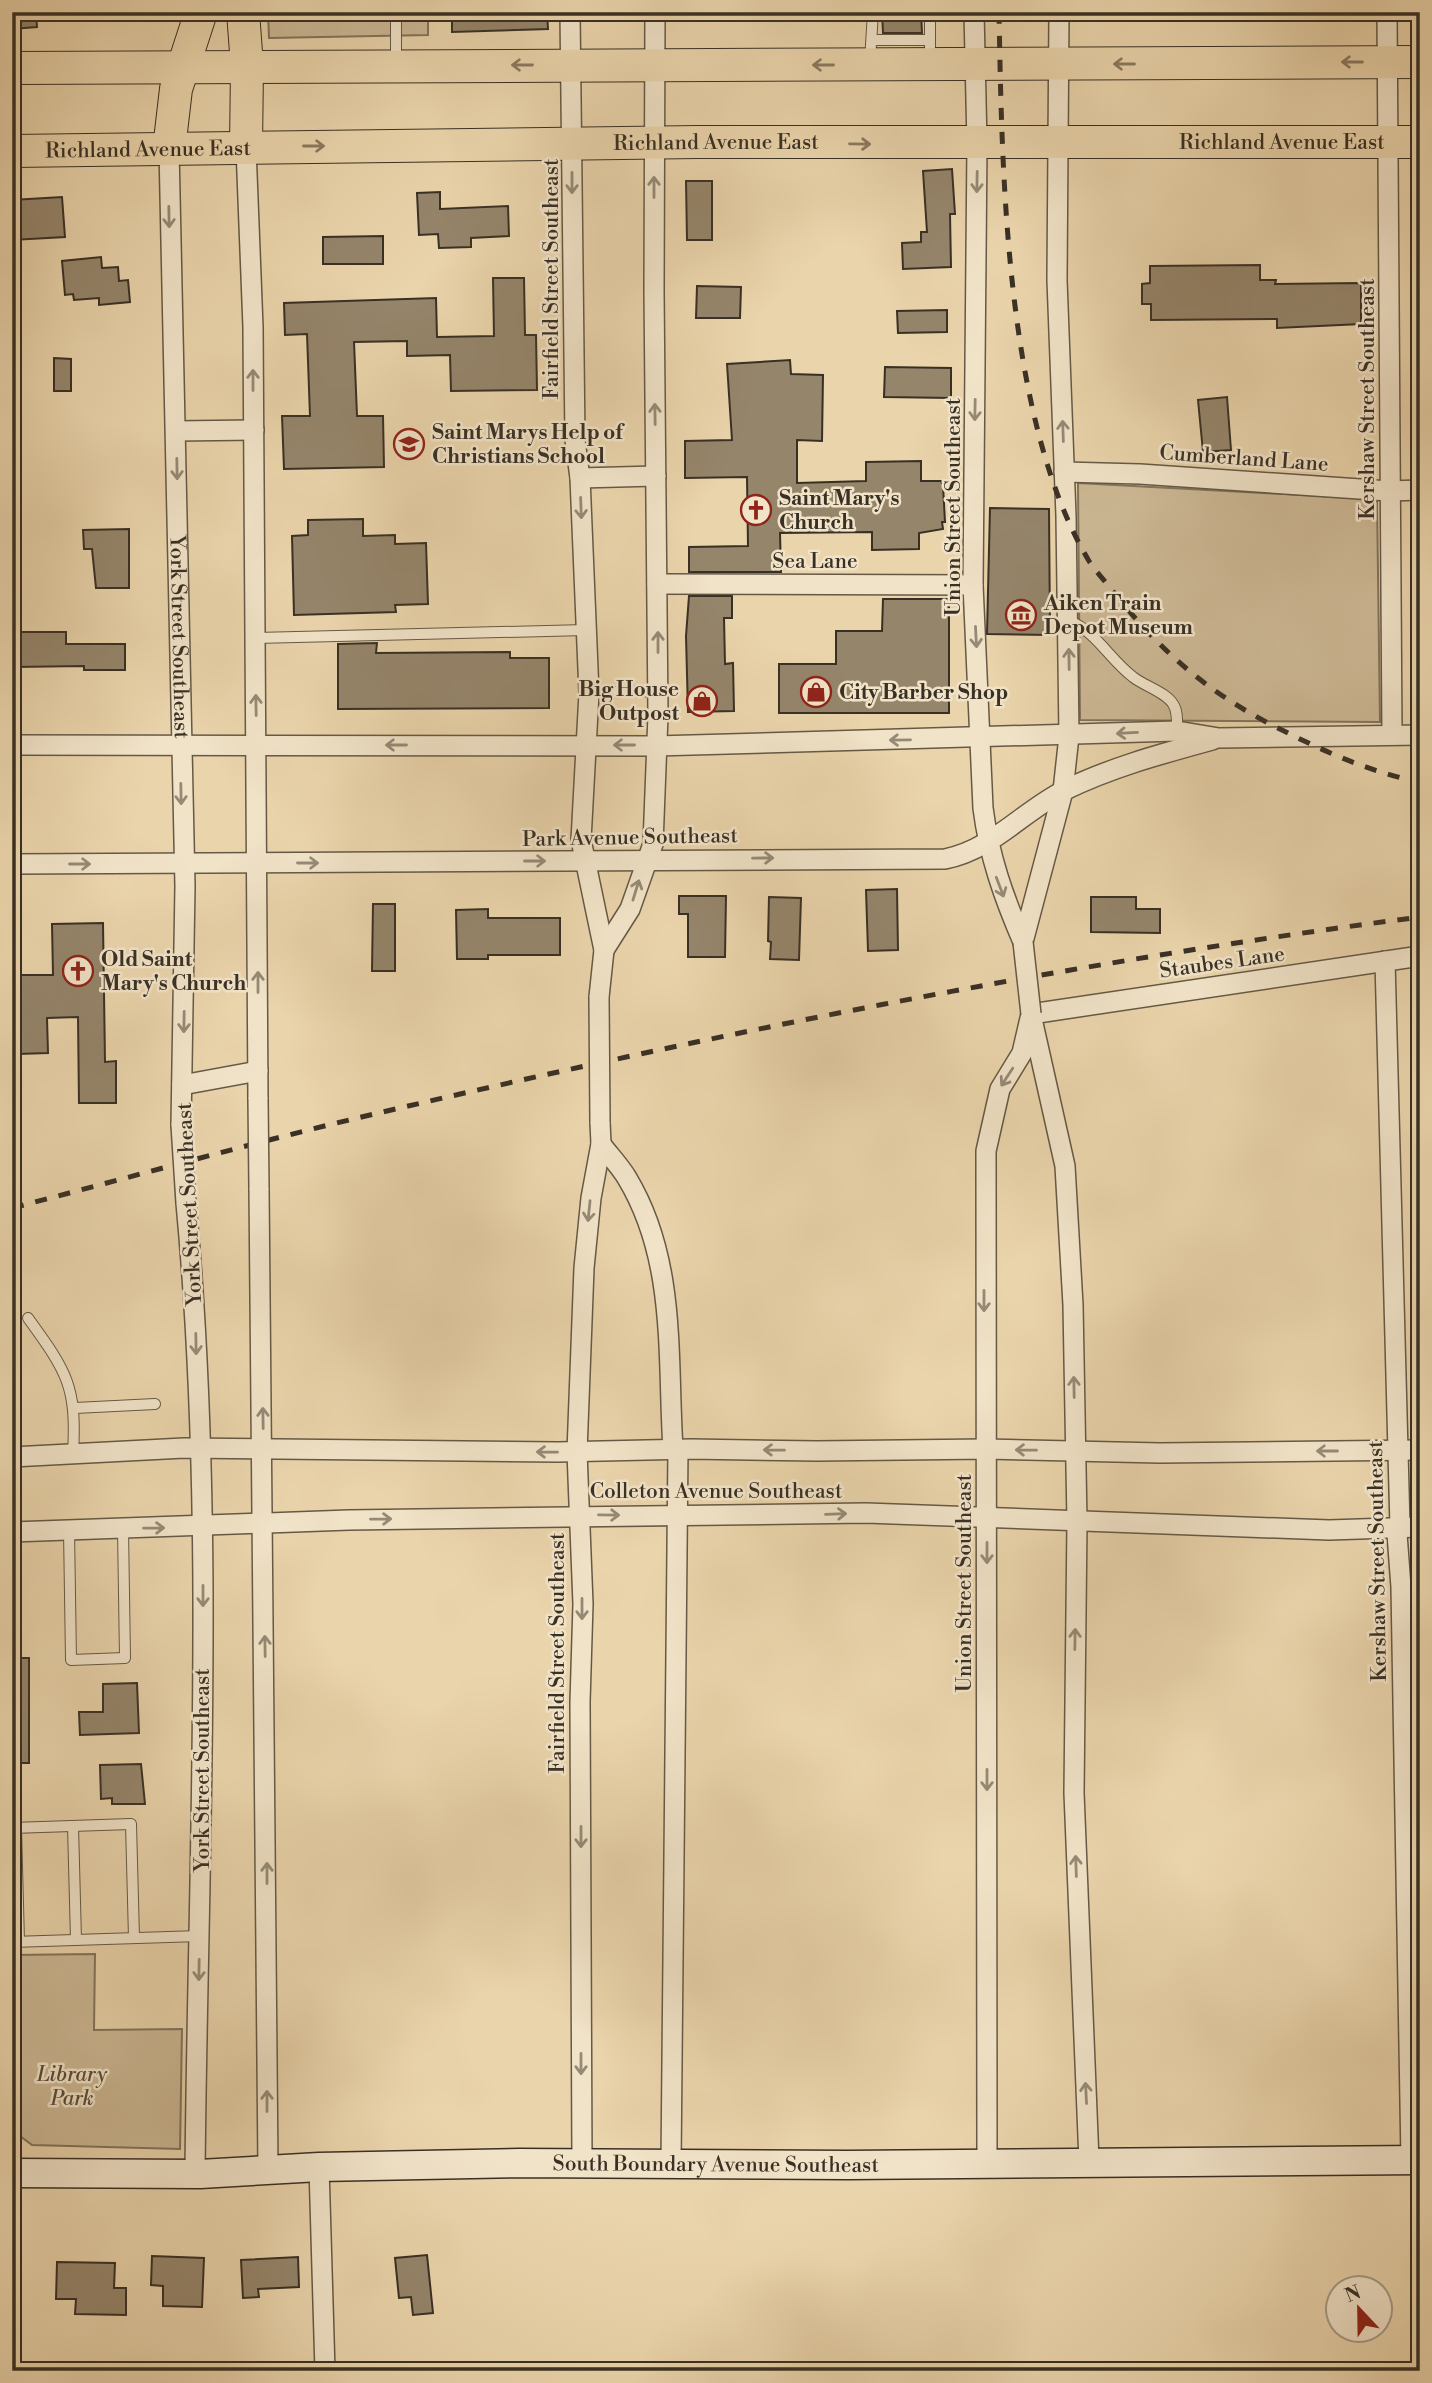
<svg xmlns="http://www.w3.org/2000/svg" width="1432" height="2383" viewBox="0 0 1432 2383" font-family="'Libre Bodoni',serif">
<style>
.green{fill:#ccb894;stroke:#82745c;stroke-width:2}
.building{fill:#95856b;stroke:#393025;stroke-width:2}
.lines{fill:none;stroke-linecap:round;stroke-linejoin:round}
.lane-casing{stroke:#655946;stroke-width:12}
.street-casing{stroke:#655946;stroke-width:22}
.secondary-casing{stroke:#393025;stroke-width:31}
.primary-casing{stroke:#393025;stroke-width:34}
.lane{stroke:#f1e3c8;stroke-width:10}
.street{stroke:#f1e3c8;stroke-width:19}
.secondary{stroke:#f1e3c8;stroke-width:28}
.primary{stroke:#ead4ab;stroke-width:32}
.rail{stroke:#393025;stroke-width:5;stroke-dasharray:12 12;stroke-linecap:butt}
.street-bridge-casing{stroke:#655946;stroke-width:22;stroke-linecap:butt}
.street-bridge{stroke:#f1e3c8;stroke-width:19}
.oneway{stroke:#897a61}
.oneway2{stroke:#958a76}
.labels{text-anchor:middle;stroke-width:5;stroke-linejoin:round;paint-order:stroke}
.street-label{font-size:21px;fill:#393025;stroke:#f1e3c8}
.poi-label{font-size:21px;font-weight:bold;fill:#393025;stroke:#f1e3c8;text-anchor:start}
.park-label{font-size:21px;font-style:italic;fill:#564b3b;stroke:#f1e3c8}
</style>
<rect width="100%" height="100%" fill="#ead4ab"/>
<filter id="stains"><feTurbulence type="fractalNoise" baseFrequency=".00286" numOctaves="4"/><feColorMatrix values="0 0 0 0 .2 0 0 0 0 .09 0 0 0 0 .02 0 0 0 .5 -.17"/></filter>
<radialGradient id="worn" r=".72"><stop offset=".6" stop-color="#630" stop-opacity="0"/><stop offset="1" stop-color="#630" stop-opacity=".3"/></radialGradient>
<g class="green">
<polygon points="268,12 428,12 428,35 269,38"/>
<polygon points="1078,483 1377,499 1380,722 1080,720"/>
<polygon points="95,1954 94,2030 182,2029 180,2149 32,2145 12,2130 12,1955"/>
</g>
<g class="building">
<polygon points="12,12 36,12 37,27 12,29"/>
<polygon points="452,12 547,12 548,29 452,32"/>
<polygon points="882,12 921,12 922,33 883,33"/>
<polygon points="952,169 955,214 950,214 951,267 903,269 902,243 921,242 921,232 927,232 923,171"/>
<polygon points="686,181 712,181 712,240 687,240"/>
<polygon points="440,192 440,209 508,206 509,236 471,238 471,247 439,248 438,234 419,235 417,193"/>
<polygon points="62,197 65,237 12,240 12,200"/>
<polygon points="383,236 383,264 323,264 323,237"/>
<polygon points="101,257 102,268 118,267 119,281 128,280 130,302 99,305 99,298 74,300 73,294 65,295 62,261"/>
<polygon points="1260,265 1260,280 1276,280 1275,284 1361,283 1361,324 1277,328 1277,319 1151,320 1151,304 1142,304 1142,284 1150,283 1150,266"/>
<polygon points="493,278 524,278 525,335 536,335 537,390 451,391 450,355 407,356 407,341 354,342 357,416 383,416 384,467 284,469 282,416 310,416 307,334 285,335 284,303 436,298 437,337 494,336"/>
<polygon points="697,286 741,287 740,318 696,318"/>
<polygon points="947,310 947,332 898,333 897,311"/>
<polygon points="54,358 71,359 71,391 54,391"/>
<polygon points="790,360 791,374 823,375 822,441 797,440 797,483 866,481 866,462 921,461 921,481 941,481 943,485 945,522 942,522 943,529 919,533 919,549 872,550 872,532 780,533 781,572 689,572 689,547 748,546 747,477 685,478 685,441 732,440 727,364"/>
<polygon points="885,367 951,368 951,398 884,397"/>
<polygon points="1227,397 1231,450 1203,452 1198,400"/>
<polygon points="990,508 1049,509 1050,635 987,634"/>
<polygon points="363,519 363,536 395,535 395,544 426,543 428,604 395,605 396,612 294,615 292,536 308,535 308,520"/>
<polygon points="129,529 129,588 96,588 92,549 84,549 83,530"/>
<polygon points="689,596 732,596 732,618 724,618 725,664 733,663 734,711 688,712 686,636"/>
<polygon points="883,599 949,599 949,713 779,713 779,664 836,664 836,631 882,631"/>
<polygon points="15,632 66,632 66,644 125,644 125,670 84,670 84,666 15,667"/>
<polygon points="377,643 376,653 510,652 510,658 549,658 549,708 338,709 338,644"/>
<polygon points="897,889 898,950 868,951 866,890"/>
<polygon points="679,896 726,896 725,957 688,957 688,914 679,914"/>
<polygon points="769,897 801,898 799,960 770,959 771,942 768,941"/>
<polygon points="1091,897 1136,897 1136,909 1160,909 1160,933 1091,932"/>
<polygon points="373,904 395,904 395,971 372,971"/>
<polygon points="488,909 488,918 560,918 560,955 488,955 488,959 457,959 456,910"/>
<polygon points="103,923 105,1062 116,1061 116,1103 79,1103 78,1017 47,1018 48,1053 18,1054 17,975 53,975 52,924"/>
<rect x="12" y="1658" width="17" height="105"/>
<polygon points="137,1683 139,1733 80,1735 79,1712 103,1712 103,1684"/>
<polygon points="141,1764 145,1804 112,1804 112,1798 101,1799 100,1765"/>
<polygon points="427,2255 433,2313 413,2315 411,2297 399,2298 395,2258"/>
<polygon points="152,2256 204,2258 202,2307 163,2306 163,2286 151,2285"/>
<polygon points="298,2257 299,2287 258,2289 259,2297 243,2298 241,2260"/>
<polygon points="57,2262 115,2263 114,2288 126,2288 126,2315 75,2314 76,2299 56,2299"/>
</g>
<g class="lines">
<g class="lane-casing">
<g id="lane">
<polyline points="872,40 930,40"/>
<polyline points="396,61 396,12"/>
<polyline points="870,61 873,12"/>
<polyline points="930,61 930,12"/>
<path d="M1068 620C1097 632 1109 659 1133 677 1144 686 1166 692 1173 704 1178 711 1177 722 1177 731"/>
<polyline points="256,638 586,630"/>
<polyline points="589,693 658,691"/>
<path d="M28 1318C67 1372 77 1386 73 1454"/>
<polyline points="75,1408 155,1404"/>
<polyline points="69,1530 71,1660 125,1658 123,1529"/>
<polyline points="73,1826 76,1940"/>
<polyline points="12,1828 131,1824 134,1938"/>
<polyline points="16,1828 19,1942"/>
<polyline points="12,1942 200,1936"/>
</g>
</g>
<g class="street-casing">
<g id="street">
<polyline points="570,12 575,440 580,478 589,693 581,840 604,950 599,997"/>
<path d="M974 12 977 144 973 585 983 808C989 856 1004 898 1023 942"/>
<polyline points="1387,12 1392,735"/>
<polyline points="246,148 253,327 258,1099"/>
<path id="s1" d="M169 149 185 886 181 1125"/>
<polyline points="176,431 254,430"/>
<polyline points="1064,472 1140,474 1389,491 1420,490"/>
<polyline points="580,478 656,476"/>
<polyline points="657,584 973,585"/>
<polyline points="12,745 656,746 1177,731 1219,738 1420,735"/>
<path d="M12 864 945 859C992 850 1023 811 1065 790 1112 767 1161 754 1212 740"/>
<polyline points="1023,942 1063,791 1069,736 1066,516 1057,280 1059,12"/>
<polyline points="604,950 630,909 653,844 658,715 654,291 655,12"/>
<polyline points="1385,961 1400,1527 1397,1534 1401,1587 1411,2160"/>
<polyline points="1031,1014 1420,956"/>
<polyline points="1032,1019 1065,1166 1073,1305 1077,1522 1074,1793 1089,2161"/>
<polyline points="182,1085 258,1071"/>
<path d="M601 1144C609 1155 620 1166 627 1178 677 1261 667 1357 673 1449"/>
<polyline points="259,1188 268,2169"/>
<path d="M186 1203C216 1525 198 1850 195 2173"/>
<polyline points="12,1457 184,1448 558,1452 691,1449 817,1451 986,1449 1160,1453 1420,1450"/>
<polyline points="12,1532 349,1520 866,1513 1329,1530 1420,1527"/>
<polyline points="987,2162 986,1151 1000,1089 1022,1053 1031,1014"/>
<polyline points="582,2164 580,1702 583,1604 577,1452 584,1268 591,1198 601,1144 600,1122"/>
<polyline points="671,2164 678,1449"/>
<polyline points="319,2167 325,2371"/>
</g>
</g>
<g class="secondary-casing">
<g id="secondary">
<path id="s2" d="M12 2173 200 2174 319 2167 519 2163 848 2165 1420 2160"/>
</g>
</g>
<g class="primary-casing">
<g id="primary">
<polyline points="243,12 247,66 246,148"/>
<polyline points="12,68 1420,62"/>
<polyline points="169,149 176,89 201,12"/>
<path id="s3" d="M12 151 698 142H1420"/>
</g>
</g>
<use href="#lane" class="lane"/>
<use href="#street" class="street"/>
<use href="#secondary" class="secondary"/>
<use href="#primary" class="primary"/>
<g class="rail">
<path d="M999 12C1002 173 1005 421 1089 561 1096 572 1107 583 1115 594 1161 651 1206 691 1272 725 1319 749 1368 772 1420 782"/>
<path d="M12 1208C143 1174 273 1137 404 1107 739 1029 1079 961 1420 917"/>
</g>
<g class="street-bridge-casing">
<g id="street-bridge">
<polyline points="1023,942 1031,1014"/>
<polyline points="599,997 600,1122"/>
<polyline points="258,1099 259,1188"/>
<polyline points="181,1125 186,1203"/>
</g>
</g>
<use href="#street-bridge" class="street-bridge"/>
</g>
<defs><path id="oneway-shaft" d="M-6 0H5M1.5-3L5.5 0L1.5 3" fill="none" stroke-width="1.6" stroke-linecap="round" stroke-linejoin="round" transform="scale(1.75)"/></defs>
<g class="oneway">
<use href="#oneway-shaft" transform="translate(1352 62) rotate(180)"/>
<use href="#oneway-shaft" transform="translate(1124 64) rotate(180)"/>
<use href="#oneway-shaft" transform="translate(522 65) rotate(-180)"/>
<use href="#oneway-shaft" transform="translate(823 65) rotate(180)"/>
<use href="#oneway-shaft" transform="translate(860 144) rotate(1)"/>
<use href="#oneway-shaft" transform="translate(314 146)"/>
</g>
<g class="oneway2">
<use href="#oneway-shaft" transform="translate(977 182) rotate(91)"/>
<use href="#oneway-shaft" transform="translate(572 183) rotate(90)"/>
<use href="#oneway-shaft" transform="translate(654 187) rotate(-90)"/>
<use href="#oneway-shaft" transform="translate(169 217) rotate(89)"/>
<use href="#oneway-shaft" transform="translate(253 380) rotate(-90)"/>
<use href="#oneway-shaft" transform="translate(975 410) rotate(91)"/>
<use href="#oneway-shaft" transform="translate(655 414) rotate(-91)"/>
<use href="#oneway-shaft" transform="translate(1063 431) rotate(-92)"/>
<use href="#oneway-shaft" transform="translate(177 469) rotate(89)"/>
<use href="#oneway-shaft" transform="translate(581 508) rotate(88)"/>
<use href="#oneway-shaft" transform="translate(976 637) rotate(87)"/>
<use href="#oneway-shaft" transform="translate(658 642) rotate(-90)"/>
<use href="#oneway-shaft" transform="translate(1069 659) rotate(-91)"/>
<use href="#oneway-shaft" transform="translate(256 705) rotate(-91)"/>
<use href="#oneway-shaft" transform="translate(1127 733) rotate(177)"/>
<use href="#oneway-shaft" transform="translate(900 740) rotate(179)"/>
<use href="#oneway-shaft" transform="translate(396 745) rotate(-180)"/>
<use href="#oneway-shaft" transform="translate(624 745) rotate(-180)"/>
<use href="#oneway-shaft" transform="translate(181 794) rotate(89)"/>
<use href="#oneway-shaft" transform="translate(763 858) rotate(-1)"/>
<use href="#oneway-shaft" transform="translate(535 861)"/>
<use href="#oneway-shaft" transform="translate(308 863)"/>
<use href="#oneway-shaft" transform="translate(80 864)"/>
<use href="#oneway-shaft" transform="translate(1000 887) rotate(69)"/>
<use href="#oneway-shaft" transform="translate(636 890) rotate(-73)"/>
<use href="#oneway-shaft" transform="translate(258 982) rotate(-90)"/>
<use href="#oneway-shaft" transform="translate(184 1022) rotate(91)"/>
<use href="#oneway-shaft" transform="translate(1007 1077) rotate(123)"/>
<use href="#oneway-shaft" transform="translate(589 1211) rotate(96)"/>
<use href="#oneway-shaft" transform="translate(984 1301) rotate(90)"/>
<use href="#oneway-shaft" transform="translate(196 1344) rotate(89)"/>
<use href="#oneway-shaft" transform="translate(1074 1387) rotate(-91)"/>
<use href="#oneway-shaft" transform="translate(263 1418) rotate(-91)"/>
<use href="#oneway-shaft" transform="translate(774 1450) rotate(-179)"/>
<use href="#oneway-shaft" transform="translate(1026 1450) rotate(-179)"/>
<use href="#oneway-shaft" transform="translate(1327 1451) rotate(180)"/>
<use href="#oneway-shaft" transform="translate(547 1452) rotate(-179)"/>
<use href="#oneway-shaft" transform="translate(836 1514) rotate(-2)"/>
<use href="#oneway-shaft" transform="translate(609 1515) rotate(1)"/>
<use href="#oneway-shaft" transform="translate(381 1519) rotate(-1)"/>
<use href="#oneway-shaft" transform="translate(154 1528) rotate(-1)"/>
<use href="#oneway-shaft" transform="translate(987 1553) rotate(90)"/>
<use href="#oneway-shaft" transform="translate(203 1596) rotate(90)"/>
<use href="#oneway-shaft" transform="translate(582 1609) rotate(90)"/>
<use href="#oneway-shaft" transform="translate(1075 1639) rotate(-89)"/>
<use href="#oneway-shaft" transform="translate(265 1646) rotate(-91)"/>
<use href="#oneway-shaft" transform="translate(987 1780) rotate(90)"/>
<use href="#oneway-shaft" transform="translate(581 1837) rotate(90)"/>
<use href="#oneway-shaft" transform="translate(1076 1866) rotate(-92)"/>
<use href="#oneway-shaft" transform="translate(267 1873) rotate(-90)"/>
<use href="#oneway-shaft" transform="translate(199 1970) rotate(91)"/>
<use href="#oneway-shaft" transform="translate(581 2064) rotate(90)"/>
<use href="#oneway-shaft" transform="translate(1086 2093) rotate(-93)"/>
<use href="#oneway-shaft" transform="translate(267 2101) rotate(-90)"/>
</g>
<defs>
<g id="school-ring" transform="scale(1.575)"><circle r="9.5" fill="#f1e3c8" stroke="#8f2418" stroke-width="1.5"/><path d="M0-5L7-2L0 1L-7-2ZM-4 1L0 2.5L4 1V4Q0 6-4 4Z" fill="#8f2418"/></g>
<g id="church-ring" transform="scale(1.575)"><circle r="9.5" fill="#f1e3c8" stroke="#8f2418" stroke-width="1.5"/><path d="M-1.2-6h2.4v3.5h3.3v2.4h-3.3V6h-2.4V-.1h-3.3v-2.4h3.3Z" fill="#8f2418"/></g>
<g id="museum-ring" transform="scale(1.575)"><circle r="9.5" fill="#f1e3c8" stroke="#8f2418" stroke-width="1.5"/><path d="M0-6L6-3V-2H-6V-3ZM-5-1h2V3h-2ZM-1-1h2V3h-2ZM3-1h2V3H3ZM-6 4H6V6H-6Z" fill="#8f2418"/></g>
<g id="shop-ring" transform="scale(1.575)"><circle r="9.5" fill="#f1e3c8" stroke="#8f2418" stroke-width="1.5"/><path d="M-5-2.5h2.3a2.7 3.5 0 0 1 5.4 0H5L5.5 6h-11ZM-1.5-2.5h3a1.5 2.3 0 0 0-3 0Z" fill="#8f2418"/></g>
</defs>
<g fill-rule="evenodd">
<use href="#school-ring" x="409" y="444"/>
<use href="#church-ring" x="756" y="510"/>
<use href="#museum-ring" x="1021" y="615"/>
<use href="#shop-ring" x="816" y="692"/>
<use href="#shop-ring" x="702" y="701"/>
<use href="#church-ring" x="78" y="971"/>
</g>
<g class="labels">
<g class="street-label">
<text dy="7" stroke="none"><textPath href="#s3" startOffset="1270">Richland Avenue East</textPath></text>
<text dy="7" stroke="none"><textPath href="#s3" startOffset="704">Richland Avenue East</textPath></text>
<text dy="7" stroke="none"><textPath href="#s3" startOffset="136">Richland Avenue East</textPath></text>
<text transform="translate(551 279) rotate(-90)" y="7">Fairfield Street Southeast</text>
<text transform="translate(1367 399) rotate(-90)" y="7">Kershaw Street Southeast</text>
<text transform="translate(1244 458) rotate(4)" y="7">Cumberland Lane</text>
<text transform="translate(953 507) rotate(-90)" y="7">Union Street Southeast</text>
<text x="815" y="568">Sea Lane</text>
<text dy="7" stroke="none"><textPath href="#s1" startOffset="488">York Street Southeast</textPath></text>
<text transform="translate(630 837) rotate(-1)" y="7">Park Avenue Southeast</text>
<text transform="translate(1222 962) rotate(-8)" y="7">Staubes Lane</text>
<text transform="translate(189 1204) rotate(-93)" y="7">York Street Southeast</text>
<text x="716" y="1498">Colleton Avenue Southeast</text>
<text transform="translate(1377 1561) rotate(-91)" y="7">Kershaw Street Southeast</text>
<text transform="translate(964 1583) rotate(-90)" y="7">Union Street Southeast</text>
<text transform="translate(557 1653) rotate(-90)" y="7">Fairfield Street Southeast</text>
<text transform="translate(202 1770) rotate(-90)" y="7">York Street Southeast</text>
<text dy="7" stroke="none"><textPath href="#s2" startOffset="704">South Boundary Avenue Southeast</textPath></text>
</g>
<g class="poi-label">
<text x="432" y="439">Saint Marys Help of<tspan x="432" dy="24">Christians School</tspan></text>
<text x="779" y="505">Saint Mary's<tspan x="779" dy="24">Church</tspan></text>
<text x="1044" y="610">Aiken Train<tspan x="1044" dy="24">Depot Museum</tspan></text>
<text x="679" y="696" text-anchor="end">Big House<tspan x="679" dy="24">Outpost</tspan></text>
<text x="839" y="699">City Barber Shop</text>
<text x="101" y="966">Old Saint<tspan x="101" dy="24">Mary's Church</tspan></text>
</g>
<g class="park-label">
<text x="72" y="2081">Library<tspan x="72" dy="24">Park</tspan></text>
</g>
</g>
<rect width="1432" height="2383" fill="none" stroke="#ead4ab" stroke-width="42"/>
<rect x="14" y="14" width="1404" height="2355" fill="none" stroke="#393025" stroke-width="3.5"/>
<rect x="21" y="21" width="1390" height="2341" fill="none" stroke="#393025" stroke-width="2"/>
<g transform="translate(1359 2309) rotate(338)"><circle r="33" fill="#f1e3c8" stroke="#a79b87" stroke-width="2"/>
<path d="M0-5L12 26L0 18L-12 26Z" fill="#8f2418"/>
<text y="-10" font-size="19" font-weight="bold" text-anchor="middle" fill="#393025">N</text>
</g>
<rect width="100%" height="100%" filter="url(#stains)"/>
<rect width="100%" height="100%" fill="url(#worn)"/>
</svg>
